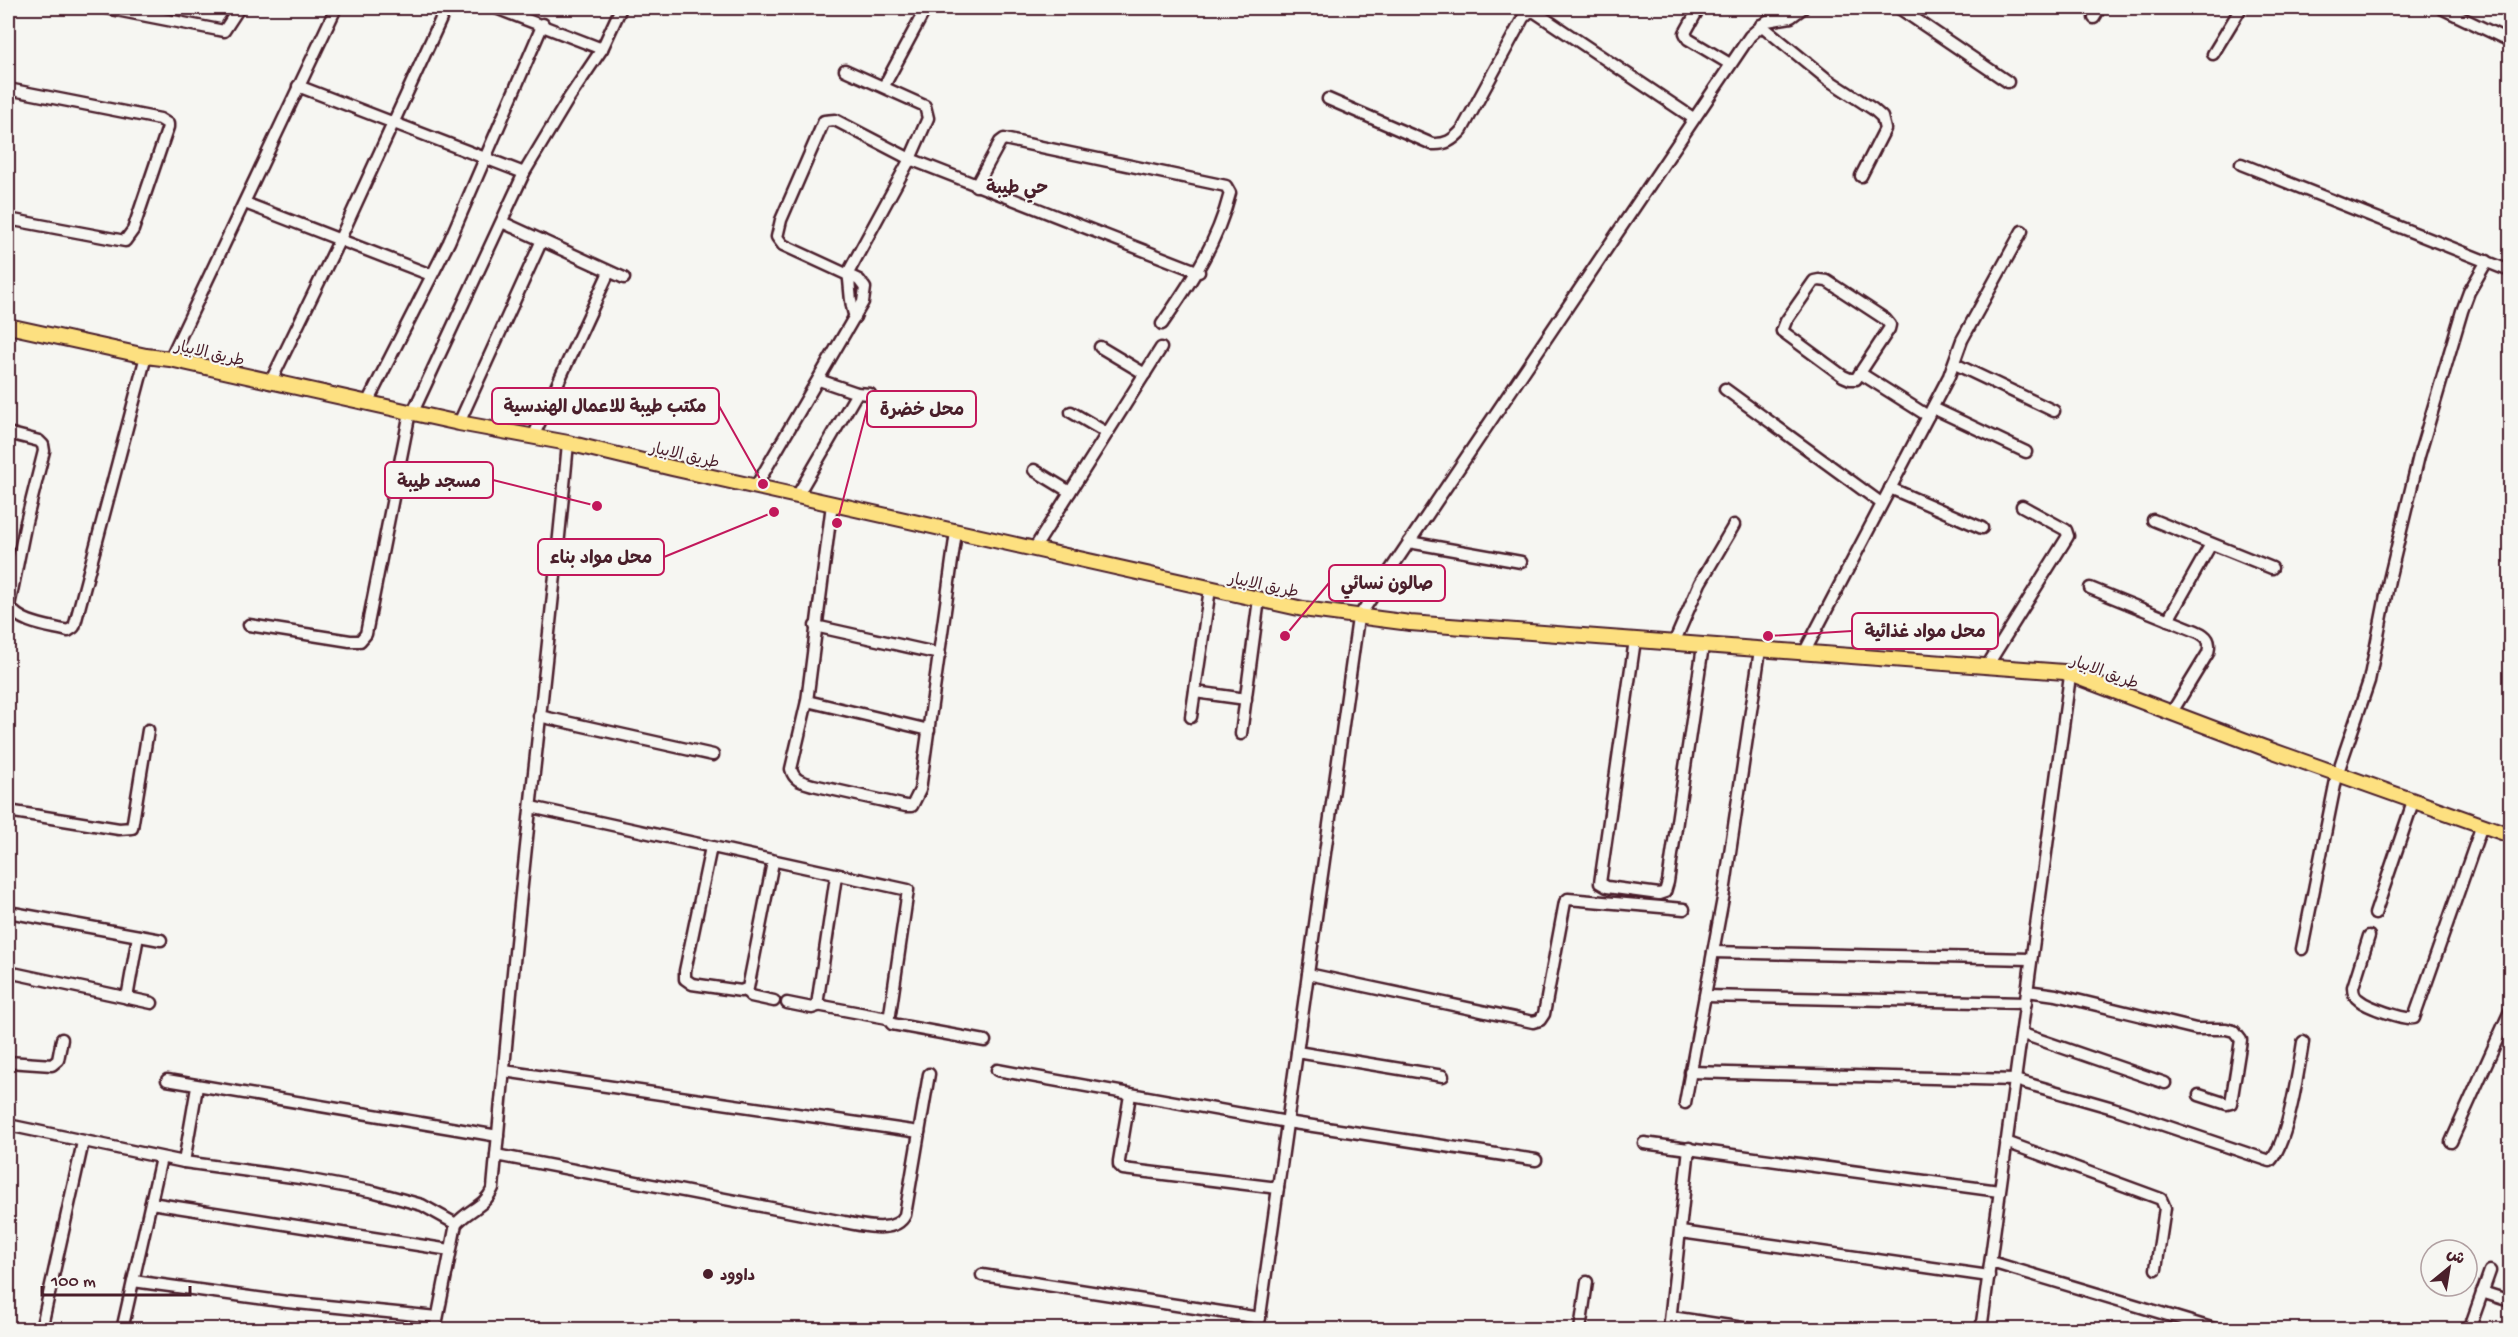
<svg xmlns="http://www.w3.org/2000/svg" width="2518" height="1337" viewBox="0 0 2518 1337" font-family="'Gochi Hand','Playpen Sans Arabic',sans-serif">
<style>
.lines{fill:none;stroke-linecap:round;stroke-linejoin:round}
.minor-casing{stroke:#4a1f2b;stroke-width:15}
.major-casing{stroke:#4a1f2b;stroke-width:18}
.minor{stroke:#f6f6f2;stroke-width:10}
.major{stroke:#fde080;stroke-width:14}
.poi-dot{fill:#4a1f2b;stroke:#f6f6f2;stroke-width:2}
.labels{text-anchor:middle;stroke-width:4.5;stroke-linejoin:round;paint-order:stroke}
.street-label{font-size:16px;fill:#4a1f2b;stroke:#f6f6f2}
.poi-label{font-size:16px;font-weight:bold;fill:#4a1f2b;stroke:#f6f6f2;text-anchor:start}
.neighbourhood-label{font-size:18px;font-weight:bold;fill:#4a1f2b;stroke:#f6f6f2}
.leader{fill:none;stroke:#c2185b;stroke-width:2}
.callout-dot{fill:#c2185b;stroke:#f6f6f2;stroke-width:2}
.callout{fill:#f6f6f2;stroke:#c2185b;stroke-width:2}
.callout-label{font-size:18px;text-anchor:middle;font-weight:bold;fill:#4a1f2b}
</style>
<rect width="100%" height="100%" fill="#f6f6f2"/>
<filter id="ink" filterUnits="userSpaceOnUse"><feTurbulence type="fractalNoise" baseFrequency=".0167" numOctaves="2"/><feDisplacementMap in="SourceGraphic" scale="12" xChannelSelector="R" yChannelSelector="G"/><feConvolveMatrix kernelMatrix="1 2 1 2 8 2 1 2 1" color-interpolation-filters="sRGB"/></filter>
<g filter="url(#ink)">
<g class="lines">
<g class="minor-casing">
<g id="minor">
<polyline points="106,8 224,31 239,8"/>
<polyline points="496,8 602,49"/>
<polyline points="1699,8 1685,33 1688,39 1730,64"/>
<polyline points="1899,8 2008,82"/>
<polyline points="2441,8 2510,41"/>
<polyline points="2094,18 2100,8"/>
<polyline points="1761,25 1827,79 1873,109 1882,117 1885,129 1861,176"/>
<polyline points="2213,54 2241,8"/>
<path d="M845 70 925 106 928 118 910 159 848 273C851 289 849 302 855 317"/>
<polyline points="298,86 524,173"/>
<polyline points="884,86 926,8"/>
<polyline points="8,89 160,119 168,124 168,127 133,230 125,241 8,219"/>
<path d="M1328 99 1432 144C1446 145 1453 140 1462 130L1523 18 1529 12H1535L1693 118"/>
<polyline points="2241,164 2510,271"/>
<path d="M976 186 1000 142 1004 139 1226 186 1230 193C1217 244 1191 282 1162 324"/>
<polyline points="245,203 431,275"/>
<polyline points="502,222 624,278"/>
<polygon points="1819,280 1827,281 1885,319 1890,325 1889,329 1856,379 1850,379 1843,376 1782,331 1786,321 1814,281"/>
<polyline points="1100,347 1145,374"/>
<polyline points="170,359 336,8"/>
<polyline points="1955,364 2054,411"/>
<polyline points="1860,373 1928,416"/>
<polyline points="819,380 857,393 870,394"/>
<polyline points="270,383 339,241 446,8"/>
<polyline points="1725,389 1881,503"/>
<polyline points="367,403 449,242 543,24"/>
<polyline points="1933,408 2026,452"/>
<polyline points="413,412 524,173 569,98 602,49 621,8"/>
<polyline points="1071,412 1107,433"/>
<polyline points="459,423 542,240"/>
<path d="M8 433 39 441 43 445 44 451 26 522 9 606C20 624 49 626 68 631L74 627 76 620 146 356"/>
<polyline points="533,437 609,272"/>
<polyline points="1034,470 1070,492"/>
<polyline points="756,486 863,302 865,288 859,280 783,245 777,237 781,220 824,121 835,120 910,159 1199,272"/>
<polyline points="1890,488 1982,528"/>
<polyline points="797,496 857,393"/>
<path d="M832 504 807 701 791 769C794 781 802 782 813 785L906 806H912L920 790 956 532"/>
<polyline points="2153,520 2272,568"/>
<polyline points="1409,542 1521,562"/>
<polyline points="1034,549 1161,348"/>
<path d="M2090 588 2196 631C2208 636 2211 641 2208 653L2172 712"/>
<polyline points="2168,620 2211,544"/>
<polyline points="249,625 350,641 360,641 366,634 410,412"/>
<polyline points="815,626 940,654"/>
<polyline points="1635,640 1600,883 1607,887 1659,894 1665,892 1668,882 1703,646"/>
<polyline points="1674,643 1700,583 1734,525"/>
<polyline points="1804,653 1949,376 1962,340 2022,231"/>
<polyline points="1987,666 2068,536 2066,530 2022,506"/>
<polyline points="1195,692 1246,699"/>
<polyline points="807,701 929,730"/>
<polyline points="539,716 713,755"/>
<polyline points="1191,717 1210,589"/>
<polyline points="1241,734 1259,599"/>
<polyline points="531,807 908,890 890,1014 887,1018 817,1005 836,876"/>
<polyline points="8,811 119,829 132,828 148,730"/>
<polyline points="711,847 685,971 685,979 692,984 741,991 748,988 773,862"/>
<polyline points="8,912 161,940"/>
<polyline points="2375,914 2413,802"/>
<path d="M2369 936 2353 987C2353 993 2354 997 2359 1000 2367 1007 2404 1020 2414 1018L2482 825"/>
<polyline points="2302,949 2337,775 2369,681 2389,580 2419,456 2462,311 2469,292 2487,261"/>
<polyline points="1713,952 2030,959"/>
<polyline points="8,972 152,1003"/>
<polyline points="1308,974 1533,1022 1540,1020 1544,1014 1565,902 1568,899 1684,909"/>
<polyline points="745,990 751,996 774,1001"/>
<polyline points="2027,991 2056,995 2196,1029 2226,1029 2234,1031 2241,1040 2231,1103 2227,1104 2199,1095"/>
<polyline points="1705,996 2026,1003"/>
<polyline points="127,998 138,936"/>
<polyline points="787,1003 812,1008 818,1006"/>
<polyline points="887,1018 892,1024 985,1041"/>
<polyline points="2023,1034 2165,1083"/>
<polyline points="1297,1052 1443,1076"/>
<polyline points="8,1062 52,1065 58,1060 62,1039"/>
<polyline points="997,1070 1287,1122 1536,1160"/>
<polyline points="504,1071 919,1132"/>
<path d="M1690 1072 2015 1080 2113 1108 2270 1161C2288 1144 2299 1067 2303 1042"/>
<polyline points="167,1080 498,1136"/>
<polyline points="1130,1095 1119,1161 1119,1165 1123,1169 1278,1188"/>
<polyline points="1685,1103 1724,893 1760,650"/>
<polyline points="8,1125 184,1162 300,1178 375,1192 422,1205 456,1224"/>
<polyline points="2006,1142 2161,1199 2165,1208 2156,1269"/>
<polyline points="2451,1142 2510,1011"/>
<polyline points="1644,1143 1999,1191"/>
<path d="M496 1155 844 1222C862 1225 895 1235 905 1215L929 1074"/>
<polyline points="184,1162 197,1087"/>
<polyline points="151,1203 450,1250"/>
<polyline points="1681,1232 1989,1276"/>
<polyline points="1991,1262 2218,1330"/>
<polyline points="982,1275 1260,1318"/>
<polyline points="133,1281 287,1302 437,1317"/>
<polyline points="2482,1292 2510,1301"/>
<polyline points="1671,1317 1756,1330"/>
<polyline points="41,1330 83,1142"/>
<polyline points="122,1330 161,1158"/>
<path d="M435 1330 456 1224C470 1208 484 1208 493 1188 499 1126 504 1064 510 1003 528 816 551 630 568 443"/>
<polyline points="1258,1330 1358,618 1750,36 1767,21 1791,17 1803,8"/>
<polyline points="1580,1330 1587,1282"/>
<polyline points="1669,1330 1689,1148"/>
<polyline points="1981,1330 2070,676"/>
<polyline points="2469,1330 2490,1271"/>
</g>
</g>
<g class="major-casing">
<polyline id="major" points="8,326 146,356 170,359 459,423 568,443 672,468 1303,609 1410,623 2064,672 2262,747 2510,835"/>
</g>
<use href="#minor" class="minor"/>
<use href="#major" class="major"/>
</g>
</g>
<circle class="poi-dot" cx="708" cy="1274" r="6"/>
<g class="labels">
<g class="street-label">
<text transform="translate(210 352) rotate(13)" y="6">طريق الابيار</text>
<text transform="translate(685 454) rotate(13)" y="6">طريق الابيار</text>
<text transform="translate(1264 584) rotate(12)" y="6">طريق الابيار</text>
<text transform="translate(2105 671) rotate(20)" y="6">طريق الابيار</text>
</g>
<g class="poi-label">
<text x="720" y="1280">داوود</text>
</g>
<g class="neighbourhood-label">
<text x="1017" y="193">حي طيبة</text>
</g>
</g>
<path class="leader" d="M763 484L719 406M837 523L867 409M597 506L493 480M774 512L664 557M1285 636L1329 583M1768 636L1852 631"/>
<g class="callout-dot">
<circle cx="763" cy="484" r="6"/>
<circle cx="837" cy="523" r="6"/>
<circle cx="597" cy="506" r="6"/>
<circle cx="774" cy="512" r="6"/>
<circle cx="1285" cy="636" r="6"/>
<circle cx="1768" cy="636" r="6"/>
</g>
<g class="callout">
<rect x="492" y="388" width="227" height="36" rx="6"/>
<rect x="867" y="391" width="109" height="36" rx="6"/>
<rect x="385" y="462" width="108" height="36" rx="6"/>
<rect x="538" y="539" width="126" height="36" rx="6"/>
<rect x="1329" y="565" width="116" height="36" rx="6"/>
<rect x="1852" y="613" width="146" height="36" rx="6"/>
</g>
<g class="callout-label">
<text x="605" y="412">مكتب طيبة للاعمال الهندسية</text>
<text x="922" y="415">محل خضرة</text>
<text x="439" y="487">مسجد طيبة</text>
<text x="601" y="563">محل مواد بناء</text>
<text x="1387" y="589">صالون نسائي</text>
<text x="1925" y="637">محل مواد غذائية</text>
</g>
<rect width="2518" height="1337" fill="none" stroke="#f6f6f2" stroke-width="30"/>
<rect x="15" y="15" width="2488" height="1307" fill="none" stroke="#4a1f2b" stroke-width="2" filter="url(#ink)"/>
<g transform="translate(2449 1268) rotate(30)"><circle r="28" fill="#f6f6f2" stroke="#b1a0a2" stroke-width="1.5"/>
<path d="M0-4.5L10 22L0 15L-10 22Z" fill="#4a1f2b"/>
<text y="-9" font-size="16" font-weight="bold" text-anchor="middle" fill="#4a1f2b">ش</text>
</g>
<path d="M42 1286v9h148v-9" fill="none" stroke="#4a1f2b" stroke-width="3"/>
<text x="51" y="1286" font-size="18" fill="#4a1f2b" stroke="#f6f6f2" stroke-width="4.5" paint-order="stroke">100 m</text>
</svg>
